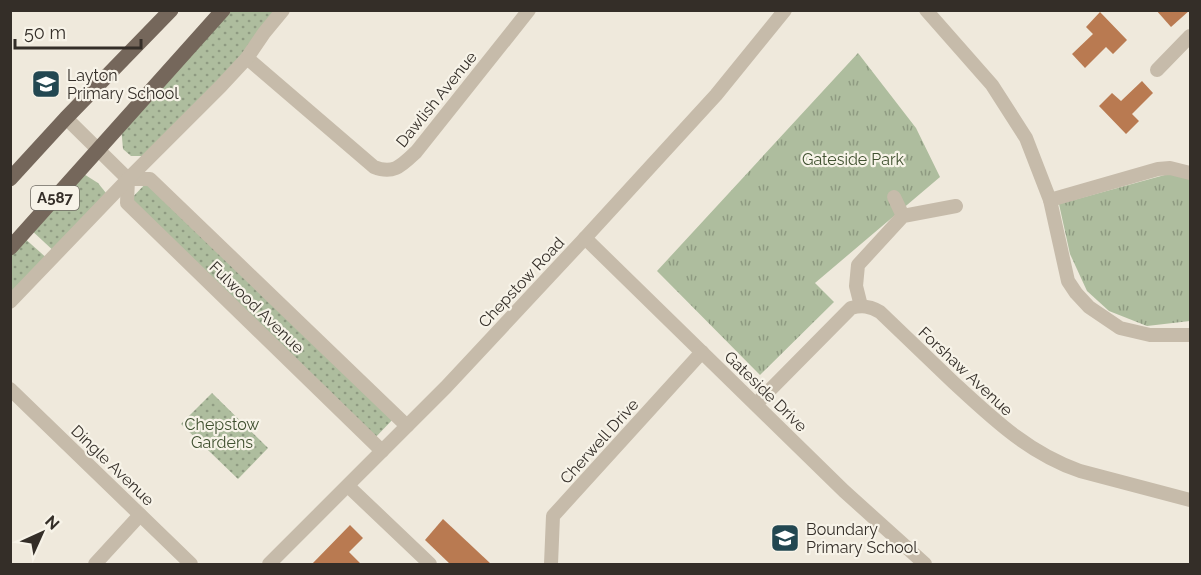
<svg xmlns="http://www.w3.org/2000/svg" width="1201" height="575" viewBox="0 0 1201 575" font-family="Raleway,sans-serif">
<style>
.grass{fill:url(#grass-dots)}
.park{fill:url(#park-tufts)}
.building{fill:#b97a51}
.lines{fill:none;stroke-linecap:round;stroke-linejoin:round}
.street{stroke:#c6bbaa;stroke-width:14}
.primary{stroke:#75675b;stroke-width:15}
.labels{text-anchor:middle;stroke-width:4.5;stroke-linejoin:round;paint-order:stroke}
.shield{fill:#f7f3e8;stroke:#6e6962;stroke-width:1.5}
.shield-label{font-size:15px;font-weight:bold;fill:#342e28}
.poi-label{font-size:16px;fill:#342e28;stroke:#f7f3e8;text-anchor:start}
.street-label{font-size:16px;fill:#342e28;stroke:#f7f3e8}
.park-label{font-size:16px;fill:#3f502f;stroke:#f7f3e8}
</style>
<defs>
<pattern id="grass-dots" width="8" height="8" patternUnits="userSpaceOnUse" patternTransform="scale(1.5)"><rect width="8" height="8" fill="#aebd9e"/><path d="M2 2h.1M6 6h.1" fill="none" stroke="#8e9a81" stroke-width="1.8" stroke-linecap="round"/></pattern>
<pattern id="park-tufts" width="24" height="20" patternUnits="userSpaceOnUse" patternTransform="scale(1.5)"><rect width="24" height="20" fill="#aebd9e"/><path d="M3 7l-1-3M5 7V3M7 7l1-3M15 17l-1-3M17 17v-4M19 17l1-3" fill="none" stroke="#8e9a81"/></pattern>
</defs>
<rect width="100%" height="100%" fill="#efe9dc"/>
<g class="grass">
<polygon points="223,11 279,11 279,15 151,156 131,156 123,149 121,126"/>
<polygon points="79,171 98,183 110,198 57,254 29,228"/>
<polygon points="150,179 396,416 372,441 127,203"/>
<polygon points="22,236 50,261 11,303 11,248"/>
<polygon points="212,393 268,448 238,479 181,424"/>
</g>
<g class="park">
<polygon points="858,53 916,128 940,177 815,283 834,302 760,375 657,271"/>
<polygon points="1172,173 1190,178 1190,321 1147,326 1109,311 1087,291 1070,254 1059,204"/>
</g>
<g class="building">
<polygon points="1156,10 1190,10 1171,27"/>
<polygon points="1100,12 1127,40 1113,54 1106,47 1085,68 1072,54 1093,34 1086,27"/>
<polygon points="1142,81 1153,93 1132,114 1139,121 1126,134 1099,106 1112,93 1121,101"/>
<polygon points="443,519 491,564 450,564 425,540"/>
<polygon points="350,525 363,538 349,552 361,564 312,564"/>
</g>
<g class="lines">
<g class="street">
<polyline points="926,10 992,85 1026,138 1050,200 1068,281 1076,293 1089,307 1120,328 1150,335 1190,335"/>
<path d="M247 58 374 167C394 175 402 165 416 152L529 10"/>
<polyline points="1157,70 1190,36"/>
<polyline points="66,118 128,179 150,179 407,426"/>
<polyline points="128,179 127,203 382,451"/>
<polyline points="894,197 903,216"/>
<polyline points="1050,200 1158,169 1170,168 1190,173"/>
<polyline points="585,238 844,491 925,564"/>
<polyline points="10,302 128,179 221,86 247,58 264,33 283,10"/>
<polyline points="861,306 856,286 858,265 903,216 956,206"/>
<polyline points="10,389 191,564"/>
<path d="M756 404 851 308C862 305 870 306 880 312 904 335 929 359 953 382 992 418 1028 453 1080 471L1190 500"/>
<polyline points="348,486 430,564"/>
<polyline points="95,564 140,515"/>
<polyline points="269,564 446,387 585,238 716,95 785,10"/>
<polyline points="551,564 553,516 702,352"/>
</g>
<g class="primary">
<polyline points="10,179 66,118 171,10"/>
<polyline points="10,248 223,10"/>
</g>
</g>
<defs>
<g id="school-square" transform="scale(1.5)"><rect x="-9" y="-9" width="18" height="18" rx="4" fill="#224751" stroke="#f7f3e8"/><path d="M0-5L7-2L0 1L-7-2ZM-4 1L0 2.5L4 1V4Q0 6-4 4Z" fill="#fff"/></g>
</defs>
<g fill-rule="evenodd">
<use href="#school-square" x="46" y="84"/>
<use href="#school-square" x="785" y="538"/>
</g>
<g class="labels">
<rect class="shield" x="31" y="186" width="48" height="24" rx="4.5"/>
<g class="shield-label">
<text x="55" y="203">A587</text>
</g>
<g class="poi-label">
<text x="67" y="81">Layton<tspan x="67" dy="18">Primary School</tspan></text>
<text x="806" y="535">Boundary<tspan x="806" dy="18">Primary School</tspan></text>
</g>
<g class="street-label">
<text transform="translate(436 99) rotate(-51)" y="6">Dawlish Avenue</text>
<text transform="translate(521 282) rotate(-47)" y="6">Chepstow Road</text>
<text transform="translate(257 307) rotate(44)" y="6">Fulwood Avenue</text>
<text transform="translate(966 371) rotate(43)" y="6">Forshaw Avenue</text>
<text transform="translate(766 391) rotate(44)" y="6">Gateside Drive</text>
<text transform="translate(599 441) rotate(-48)" y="6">Cherwell Drive</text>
<text transform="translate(113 465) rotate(44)" y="6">Dingle Avenue</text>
</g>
<g class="park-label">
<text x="853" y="165">Gateside Park</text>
<text x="222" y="430">Chepstow<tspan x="222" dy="18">Gardens</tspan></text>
</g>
</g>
<rect width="1201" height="575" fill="none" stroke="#342e28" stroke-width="24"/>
<g transform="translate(42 533) rotate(45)" stroke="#f7f3e8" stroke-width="4.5" paint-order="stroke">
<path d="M0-4.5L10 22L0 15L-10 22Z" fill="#342e28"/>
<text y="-9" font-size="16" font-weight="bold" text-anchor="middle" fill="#342e28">N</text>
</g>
<path d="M15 39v9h126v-9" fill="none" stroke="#342e28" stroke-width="3"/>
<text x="24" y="39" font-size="18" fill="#342e28" stroke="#f7f3e8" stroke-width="4.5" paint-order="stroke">50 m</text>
</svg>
